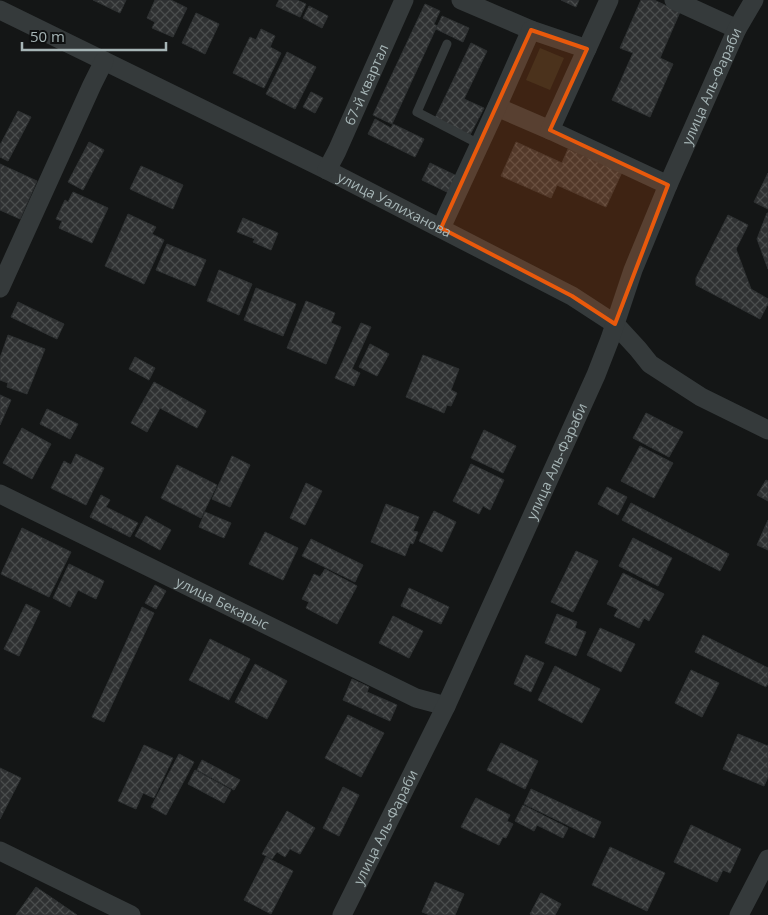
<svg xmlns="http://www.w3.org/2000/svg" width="768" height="915" viewBox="0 0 768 915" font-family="'Open Sans',sans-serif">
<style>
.green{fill:#252921}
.building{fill:url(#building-cross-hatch);stroke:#2e3132}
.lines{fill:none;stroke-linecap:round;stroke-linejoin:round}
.lane{stroke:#353a3b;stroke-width:9}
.street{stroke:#353a3b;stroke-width:19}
.marked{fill:#e8590c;fill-opacity:0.2;stroke:#e8590c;stroke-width:4;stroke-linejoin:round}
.labels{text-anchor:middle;stroke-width:5;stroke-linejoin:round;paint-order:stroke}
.street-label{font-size:14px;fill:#a6b5b6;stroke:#0f1111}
</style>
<defs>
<pattern id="building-cross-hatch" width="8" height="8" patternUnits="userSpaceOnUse" patternTransform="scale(1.25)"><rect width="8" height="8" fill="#2f3132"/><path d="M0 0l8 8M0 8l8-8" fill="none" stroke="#4a4d4d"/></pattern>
</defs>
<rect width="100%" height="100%" fill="#141616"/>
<polygon class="green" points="540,48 564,58 550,90 526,80"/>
<g class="building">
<polygon points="93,0 126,0 120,13"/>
<polygon points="155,0 171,0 187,8 173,37 152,28 155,22 147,18"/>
<polygon points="279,0 297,0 306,4 300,17 276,6"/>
<polygon points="561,0 579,0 576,7"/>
<polygon points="641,0 654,0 680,12 660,58 673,64 650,117 612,100 633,53 620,48"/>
<polygon points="425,4 440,11 434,24 437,26 392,124 373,115"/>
<polygon points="309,6 328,16 322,28 303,18"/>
<polygon points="196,13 219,24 205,54 182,43"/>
<polygon points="442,16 469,28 463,42 436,29"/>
<polygon points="261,29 275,36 270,47 281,53 264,88 233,73 250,37 256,40"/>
<polygon points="471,43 487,51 464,99 484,108 470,135 435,118"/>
<polygon points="287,52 316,67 295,109 266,94"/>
<polygon points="311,92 323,98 315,113 303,107"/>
<polygon points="18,111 31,117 8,161 0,157 0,145"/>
<polygon points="375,119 391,128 393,124 424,139 415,157 368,134"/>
<polygon points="89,142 104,150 83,190 68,182"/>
<polygon points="516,142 562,163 568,149 622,172 606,207 557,185 551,198 501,176"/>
<polygon points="430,163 459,177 451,194 422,180"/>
<polygon points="0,164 37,181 20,219 0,210"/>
<polygon points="141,166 183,185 173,209 130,189"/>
<polygon points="768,173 768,209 754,202"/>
<polygon points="73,192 108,208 92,243 59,228 62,221 56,219 65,200 68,202"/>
<polygon points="767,213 768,213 768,269 757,239"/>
<polygon points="128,214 156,227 152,234 164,240 144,284 105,266"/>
<polygon points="728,215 748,225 736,249 751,289 768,299 768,304 760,319 696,285 696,278"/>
<polygon points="243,218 278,233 271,250 253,242 255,239 237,232"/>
<polygon points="167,244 206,260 195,286 156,270"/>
<polygon points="219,270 252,284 239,315 207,301"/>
<polygon points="256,288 296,304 283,336 244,320"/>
<polygon points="306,301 335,313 331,323 341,327 326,364 287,348"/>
<polygon points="18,302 64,324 57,339 11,317"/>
<polygon points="361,323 371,327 352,369 360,373 354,386 335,378"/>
<polygon points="8,335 45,349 27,394 7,387 8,383 0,380 0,358"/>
<polygon points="370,344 389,354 377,376 359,367"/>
<polygon points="423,355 459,369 451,390 457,393 451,406 447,405 444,413 406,397"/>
<polygon points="135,357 155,368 149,380 129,369"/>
<polygon points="154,382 206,411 197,428 160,408 147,432 131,423"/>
<polygon points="0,395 11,400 0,425"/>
<polygon points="47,409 78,424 70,439 40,424"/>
<polygon points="646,413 683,432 669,457 633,438"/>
<polygon points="22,428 51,444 32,479 3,463"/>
<polygon points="484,430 516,446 503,473 471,458"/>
<polygon points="640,446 673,463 654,498 621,481"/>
<polygon points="76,454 104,468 86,505 51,488 64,461 71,465"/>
<polygon points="232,456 250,465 230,507 212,499"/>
<polygon points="471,464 504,480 490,510 483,506 479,514 453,501"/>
<polygon points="177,465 217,485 201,518 161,498"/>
<polygon points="766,480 768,481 768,501 757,495"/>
<polygon points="306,483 322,491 305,525 290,518"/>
<polygon points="607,487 627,497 618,515 598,504"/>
<polygon points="101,495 110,500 106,507 138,523 130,537 90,517"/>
<polygon points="631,503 729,554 720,571 622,520"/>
<polygon points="386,504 419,517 413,531 418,532 413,544 410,543 405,556 371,542"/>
<polygon points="434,511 456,522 442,552 419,541"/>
<polygon points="205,512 231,523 224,538 199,527"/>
<polygon points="146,516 171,530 160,550 135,536"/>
<polygon points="768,520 768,550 757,545"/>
<polygon points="22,528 71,552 49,597 1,574"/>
<polygon points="265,532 298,548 283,580 249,564"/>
<polygon points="633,538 672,558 658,586 619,566"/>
<polygon points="311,539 363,565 355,582 302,556"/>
<polygon points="576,551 598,561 573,612 551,602"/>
<polygon points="69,564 104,581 96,599 78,590 70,607 53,598"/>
<polygon points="325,569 357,586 337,624 306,608 309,602 302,599 314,574 320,577"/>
<polygon points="623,573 664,594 649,621 644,618 639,628 614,616 618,609 607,604"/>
<polygon points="155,585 166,591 156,609 145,603"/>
<polygon points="409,588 449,607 441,624 401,606"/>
<polygon points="26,604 40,611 19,656 4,649"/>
<polygon points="142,607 154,613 104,722 92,717"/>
<polygon points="557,614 577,622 575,628 586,632 576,656 545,643"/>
<polygon points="393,616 423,631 409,658 379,643"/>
<polygon points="600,628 635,644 621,672 587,655"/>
<polygon points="703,635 768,668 768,683 766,687 695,652"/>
<polygon points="210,639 250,659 229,700 189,680"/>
<polygon points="526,655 544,663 531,692 514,684"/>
<polygon points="255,664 287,681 267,719 235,702"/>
<polygon points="555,666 600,689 582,723 538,700"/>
<polygon points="691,670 719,683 702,717 675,703"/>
<polygon points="352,679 369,687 367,692 397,705 390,721 343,700"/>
<polygon points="348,715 384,733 361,777 325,758"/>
<polygon points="738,734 768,746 768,777 764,786 723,769"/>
<polygon points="501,743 538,761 525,789 487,770"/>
<polygon points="144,745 173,758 154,798 143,793 136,809 118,801"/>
<polygon points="179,754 194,762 166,815 151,807"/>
<polygon points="202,760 240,780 234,790 197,770"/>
<polygon points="0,768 21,778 0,819"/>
<polygon points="195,770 231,790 224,803 188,784"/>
<polygon points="343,787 359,795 339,836 323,828"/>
<polygon points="531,789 601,822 594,838 524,804"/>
<polygon points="476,798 510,815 507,821 513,824 506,838 503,837 499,845 461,827"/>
<polygon points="523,805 568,828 563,838 537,825 534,831 515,821"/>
<polygon points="287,811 315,828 300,854 290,849 285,857 277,852 272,859 262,854"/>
<polygon points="691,825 741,849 730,873 723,870 717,882 674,862"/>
<polygon points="610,847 665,873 647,911 592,885"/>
<polygon points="266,857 293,871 271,914 244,900"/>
<polygon points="435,882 464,894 455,915 430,915 422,912"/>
<polygon points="36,887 77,915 16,915"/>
<polygon points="541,893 561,904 555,915 532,915 530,914"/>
</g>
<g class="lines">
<polyline class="lane" points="447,44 417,112 479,144"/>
<g class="street">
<polyline points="461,0 531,30 587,49"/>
<polyline points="674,0 737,29"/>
<path id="s1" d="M0 10 327 170 572 296 615 324 638 349 650 364 701 397 768 430"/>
<polyline points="497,107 550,130 668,185"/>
<polyline points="550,130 609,0"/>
<path id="s2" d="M327 170 337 151 404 0"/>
<polyline points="441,228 497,107 531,30"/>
<polyline points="0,288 92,85 104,61"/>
<path id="s3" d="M0 494 416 698 446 706"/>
<polyline points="0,851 131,915"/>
<path id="s4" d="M342 915 446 706 596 375 610 339 633 270 668 185 737 29 754 0"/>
<polyline points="739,915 768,859"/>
</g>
</g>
<path class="marked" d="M531 30 587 49 550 130 668 185 615 324 572 296 441 228Z"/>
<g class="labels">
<g class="street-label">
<text dy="5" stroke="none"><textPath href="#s2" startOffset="94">67-й квартал</textPath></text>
<text dy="5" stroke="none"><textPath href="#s4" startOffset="908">улица Аль-Фараби</textPath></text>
<text dy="5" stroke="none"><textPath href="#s1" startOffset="440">улица Уалиханова</textPath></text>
<text dy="5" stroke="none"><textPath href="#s4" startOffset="502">улица Аль-Фараби</textPath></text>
<text dy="5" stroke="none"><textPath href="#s3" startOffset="248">улица Бекарыс</textPath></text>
<text dy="5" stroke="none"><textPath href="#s4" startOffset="98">улица Аль-Фараби</textPath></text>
</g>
</g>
<path d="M22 42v8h144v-8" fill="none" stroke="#a6b5b6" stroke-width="2.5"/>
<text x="30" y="42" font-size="15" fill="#a6b5b6" stroke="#0f1111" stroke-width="4" paint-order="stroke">50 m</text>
</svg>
